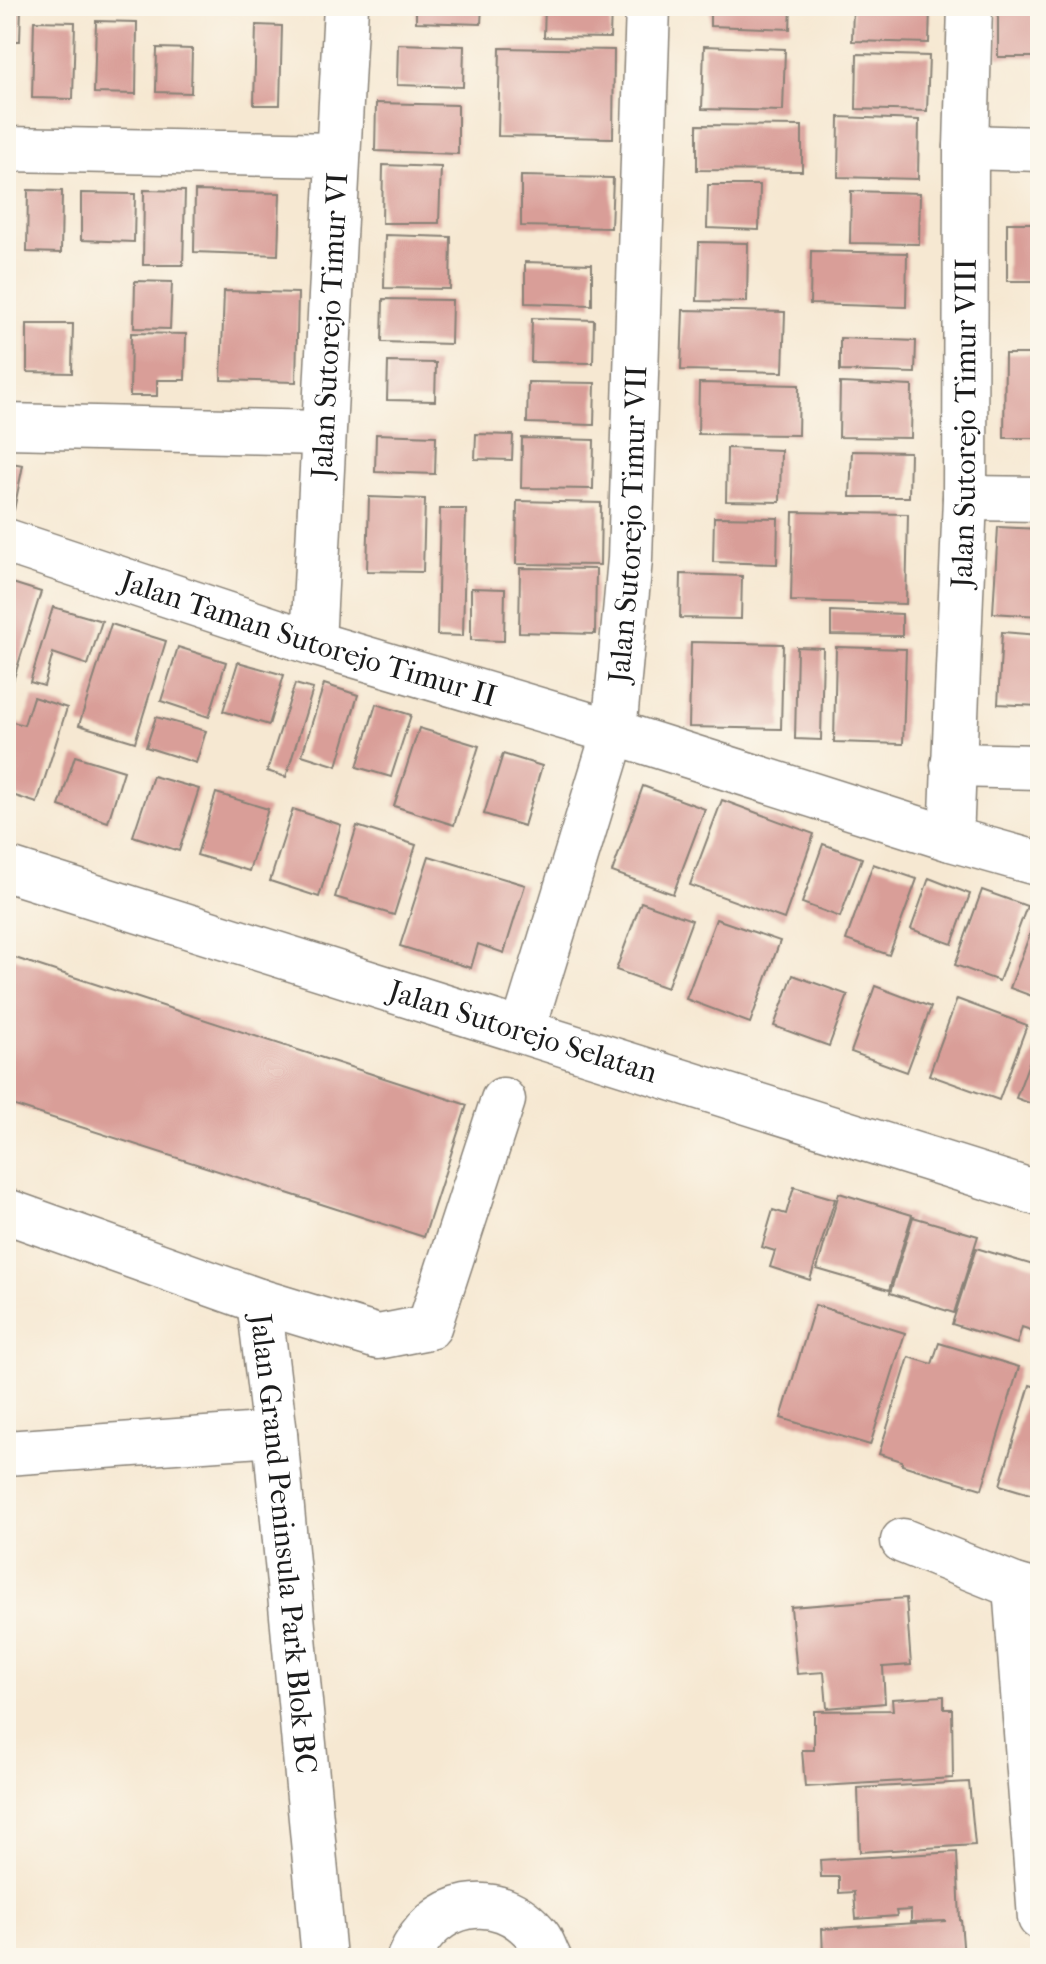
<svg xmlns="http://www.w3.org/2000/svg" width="1046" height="1964" viewBox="0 0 1046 1964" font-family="'IM FELL French Canon',serif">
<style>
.building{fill:#d99e98}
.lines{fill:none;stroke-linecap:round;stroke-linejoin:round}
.street-casing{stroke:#898277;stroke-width:47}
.street{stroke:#fff;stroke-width:44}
.labels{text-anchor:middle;stroke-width:8;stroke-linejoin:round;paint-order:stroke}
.street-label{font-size:30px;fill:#1c1c1c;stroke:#fbf7ec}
</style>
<rect width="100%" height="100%" fill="#fbf7ec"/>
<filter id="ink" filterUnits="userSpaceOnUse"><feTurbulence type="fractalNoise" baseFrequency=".0125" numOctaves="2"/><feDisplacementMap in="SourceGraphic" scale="16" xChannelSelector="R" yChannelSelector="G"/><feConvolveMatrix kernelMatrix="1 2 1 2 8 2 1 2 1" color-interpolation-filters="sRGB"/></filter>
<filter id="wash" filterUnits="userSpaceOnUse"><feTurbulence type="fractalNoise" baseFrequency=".006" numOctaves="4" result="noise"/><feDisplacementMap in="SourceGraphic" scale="32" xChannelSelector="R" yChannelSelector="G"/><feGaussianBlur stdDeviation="1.8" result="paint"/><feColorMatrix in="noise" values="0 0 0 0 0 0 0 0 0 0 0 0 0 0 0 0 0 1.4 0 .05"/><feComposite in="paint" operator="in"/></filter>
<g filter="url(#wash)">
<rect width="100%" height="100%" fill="#f6e8d2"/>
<g id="blocks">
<g class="building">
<polygon points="6,6 21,6 20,41 6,41"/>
<polygon points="416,6 482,6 481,24 416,22"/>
<polygon points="545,6 611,6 610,38 544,37"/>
<polygon points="710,6 791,6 790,29 710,26"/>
<polygon points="853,6 930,6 929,43 852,41"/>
<rect x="998" y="10" width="42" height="47"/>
<polygon points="34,21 75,22 73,99 32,98"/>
<polygon points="96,21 137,22 136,94 94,93"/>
<polygon points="256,25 282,26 280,105 254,105"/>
<polygon points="398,44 464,46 463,87 397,85"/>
<polygon points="704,46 785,49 783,111 702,109"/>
<polygon points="157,48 192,49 191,93 156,92"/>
<polygon points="500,48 614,50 613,138 498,136"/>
<polygon points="857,54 929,56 927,111 856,109"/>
<polygon points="376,103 458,105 458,154 375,151"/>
<polygon points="839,117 919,120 918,179 838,177"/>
<polygon points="697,125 802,126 802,171 697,170"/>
<polygon points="383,165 441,167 439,223 382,223"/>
<polygon points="521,176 613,178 611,228 521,226"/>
<polygon points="708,185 760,185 759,230 707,228"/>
<polygon points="28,190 62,191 61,253 27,252"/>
<polygon points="144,190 185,191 183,265 143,265"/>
<polygon points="195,191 280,193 278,255 194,252"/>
<polygon points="851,191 920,193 919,244 850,243"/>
<polygon points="6,193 14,193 12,235 6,235"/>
<polygon points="81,193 135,194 134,242 81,240"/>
<rect x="1007" y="223" width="33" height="58"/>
<polygon points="385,235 451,237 450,289 384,288"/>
<polygon points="699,242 748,243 747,302 697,301"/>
<polygon points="811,251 907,253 906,307 810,304"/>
<polygon points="525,262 592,264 592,305 525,303"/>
<polygon points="135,281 172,282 170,329 134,328"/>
<polygon points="224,291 298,293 296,382 221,380"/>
<polygon points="383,299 452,300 451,344 382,342"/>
<polygon points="683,310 785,312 783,372 681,370"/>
<polygon points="532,318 594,320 593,363 531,362"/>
<polygon points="27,324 73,324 72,373 27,372"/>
<polygon points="6,327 15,328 14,372 6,372"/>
<polygon points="131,333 186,334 185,380 157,380 157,396 130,396"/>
<polygon points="840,338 916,341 915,373 840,371"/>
<polygon points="1005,354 1040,354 1040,438 1004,438"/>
<polygon points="388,362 436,363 435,401 387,400"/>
<polygon points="528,382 595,383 594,425 527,423"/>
<polygon points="699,383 799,385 798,435 698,434"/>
<polygon points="840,383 912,386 911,438 839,437"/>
<polygon points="376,434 436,436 435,474 375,472"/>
<polygon points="476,434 513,435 512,460 475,459"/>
<polygon points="522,438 594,440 593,489 521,488"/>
<polygon points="727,448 781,450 780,502 726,501"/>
<polygon points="852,451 910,452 909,497 850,497"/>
<polygon points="6,462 23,465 14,510 6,509"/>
<polygon points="369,497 425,499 423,572 367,571"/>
<polygon points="517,501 601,503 600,565 516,564"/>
<polygon points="440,509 466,509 463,636 437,635"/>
<polygon points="793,512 908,514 906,604 791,601"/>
<polygon points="714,517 778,518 777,564 713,562"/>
<polygon points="998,527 1040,529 1040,616 993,613"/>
<polygon points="520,568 596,569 595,634 519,632"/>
<polygon points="681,574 742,576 741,619 680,618"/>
<polygon points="6,581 41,592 12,684 6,682"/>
<polygon points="471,588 505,589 504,641 471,640"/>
<polygon points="53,607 102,621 88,665 53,653 44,686 30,682"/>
<polygon points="831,611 902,614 902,636 831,635"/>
<polygon points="111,624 166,641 135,742 79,725"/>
<polygon points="1002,632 1040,635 1040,706 998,704"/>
<polygon points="691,642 783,644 781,729 689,727"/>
<polygon points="178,647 226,662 209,717 161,701"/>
<polygon points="797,647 823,648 821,740 795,739"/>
<polygon points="836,647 906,649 903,744 834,742"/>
<polygon points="238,662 284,675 269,725 223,711"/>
<polygon points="295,684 313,689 286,777 267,771"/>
<polygon points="324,684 358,695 337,766 302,755"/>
<polygon points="33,697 67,708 37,803 6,793 6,730 9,721 24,725"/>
<polygon points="376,704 411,715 391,777 357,767"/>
<polygon points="156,717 206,731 196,763 146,747"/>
<polygon points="419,728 479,746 454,825 394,806"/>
<polygon points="503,754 542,766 524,826 484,814"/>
<polygon points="75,756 124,771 108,822 59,806"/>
<polygon points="153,776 199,789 179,851 133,836"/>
<polygon points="643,786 705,809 673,894 612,872"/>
<polygon points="216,793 268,809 249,871 197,855"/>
<polygon points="722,800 814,834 784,919 690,885"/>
<polygon points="293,809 341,825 319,897 270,881"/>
<polygon points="357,826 416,845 394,915 335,897"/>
<polygon points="823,844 862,858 840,917 802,903"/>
<polygon points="429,856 525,885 504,953 478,944 471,968 400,946"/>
<polygon points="873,864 917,879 889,955 846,940"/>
<polygon points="929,878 970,894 952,944 911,929"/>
<polygon points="982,890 1027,906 999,981 955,965"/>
<polygon points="641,902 692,920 667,988 616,970"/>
<polygon points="1040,907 1040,999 1010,988"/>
<polygon points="716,919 780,941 750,1023 686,999"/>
<polygon points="6,955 467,1105 424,1237 6,1103"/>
<polygon points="793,975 848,995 829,1046 774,1026"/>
<polygon points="875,986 931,1007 907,1072 851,1052"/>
<polygon points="957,999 1027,1025 999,1100 929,1075"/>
<polygon points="1040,1033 1040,1107 1016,1098"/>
<polygon points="794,1187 835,1199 810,1280 770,1267 775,1251 762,1247 773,1210 786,1214"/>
<polygon points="839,1193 912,1215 889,1290 817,1269"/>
<polygon points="913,1217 978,1236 954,1313 890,1293"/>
<polygon points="976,1248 1040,1267 1040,1333 1022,1327 1017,1344 952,1324"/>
<polygon points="815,1305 905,1333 870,1445 781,1418"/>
<polygon points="939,1343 1019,1367 982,1489 902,1465 902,1461 879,1454 909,1357 932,1364"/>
<polygon points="1030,1385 1040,1388 1040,1497 1000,1485"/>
<polygon points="906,1598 911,1665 883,1667 885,1703 827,1708 824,1672 797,1674 791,1607"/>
<polygon points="944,1696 944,1709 952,1709 953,1778 805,1787 802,1750 814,1750 814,1711 893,1710 892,1699"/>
<polygon points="969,1782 975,1845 860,1852 858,1788"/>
<polygon points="957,1852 960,1920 961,1920 964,1958 823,1958 822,1929 947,1921 911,1922 911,1910 896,1911 897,1916 856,1919 854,1892 839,1893 839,1877 821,1877 820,1860"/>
</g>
</g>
</g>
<g filter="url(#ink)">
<use href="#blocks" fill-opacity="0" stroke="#898277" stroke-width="2"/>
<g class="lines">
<g class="street-casing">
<g id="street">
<polyline points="966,147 1040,149"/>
<polyline points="6,149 338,155"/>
<polyline points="6,426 323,433"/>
<polyline points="965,498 1040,499"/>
<path id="s1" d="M6 541 313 643 614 732 951 839 1040 864"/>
<path id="s2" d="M313 643 346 6"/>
<polyline points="953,765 1040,767"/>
<path id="s3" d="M951 839 965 498 966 147 970 6"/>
<path id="s4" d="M6 869 1040 1194"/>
<path id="s5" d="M523 1030 614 732 630 559 648 6"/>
<polyline points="6,1211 259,1301 378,1337 429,1327 503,1100"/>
<path id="s6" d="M259 1301 275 1434 324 1958"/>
<polyline points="6,1453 275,1434"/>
<polyline points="903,1541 1015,1586 1040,1593"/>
<polyline points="1015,1586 1040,1918"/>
<path d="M409 1958C432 1901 498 1886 538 1936 543 1942 545 1951 549 1958"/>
</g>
</g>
<use href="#street" class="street"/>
</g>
</g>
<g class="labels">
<g class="street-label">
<text dy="10" stroke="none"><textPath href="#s2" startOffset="318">Jalan Sutorejo Timur VI</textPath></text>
<text dy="10" stroke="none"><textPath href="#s3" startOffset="416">Jalan Sutorejo Timur VIII</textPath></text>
<text dy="10" stroke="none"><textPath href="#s5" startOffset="520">Jalan Sutorejo Timur VII</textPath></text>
<text dy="10" stroke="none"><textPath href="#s1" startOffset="318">Jalan Taman Sutorejo Timur II</textPath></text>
<text dy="10" stroke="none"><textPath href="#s4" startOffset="542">Jalan Sutorejo Selatan</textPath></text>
<text dy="10" stroke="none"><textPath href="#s6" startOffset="244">Jalan Grand Peninsula Park Blok BC</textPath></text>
</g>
</g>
<rect width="1046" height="1964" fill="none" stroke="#fbf7ec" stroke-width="32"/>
</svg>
